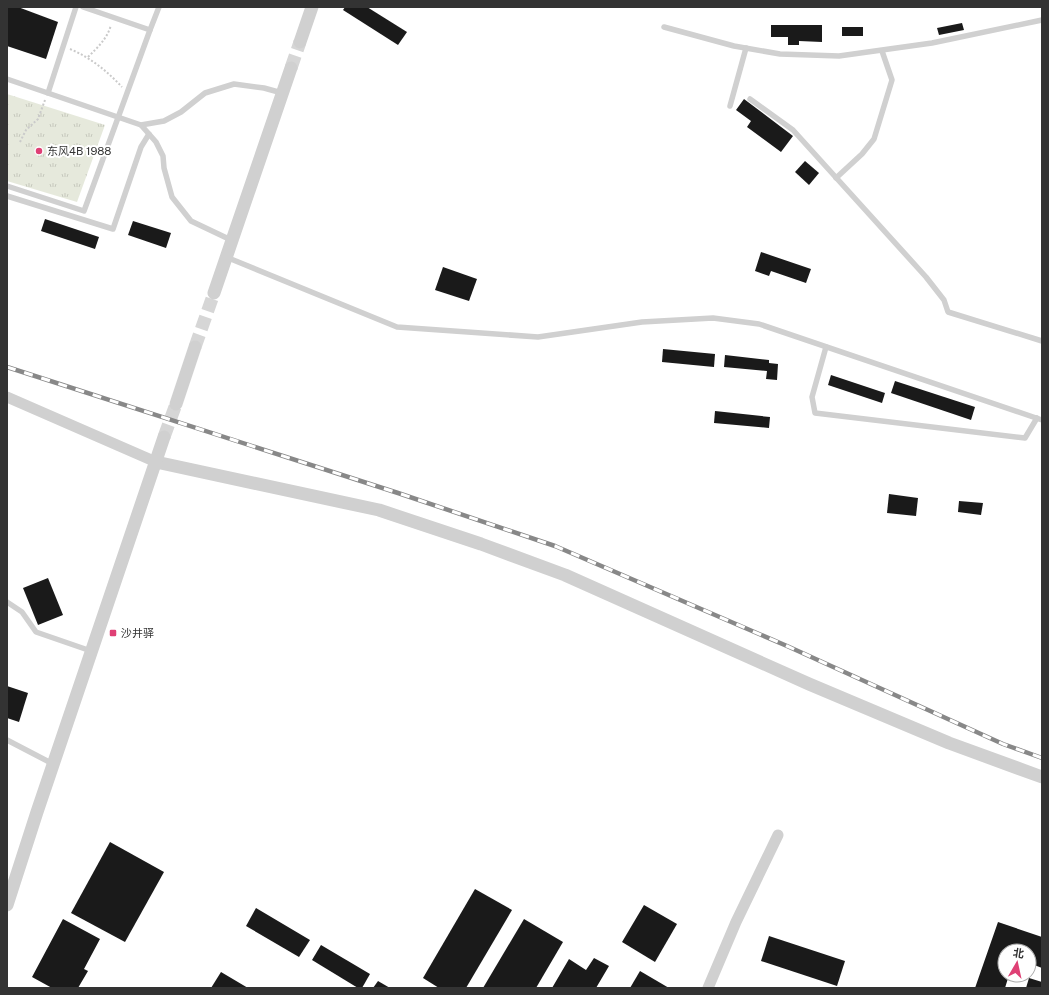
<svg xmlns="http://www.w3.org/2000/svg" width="1049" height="995" viewBox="0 0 1049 995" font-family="'Public Sans','Noto Sans SC',sans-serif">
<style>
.park{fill:url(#park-tufts)}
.building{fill:#1a1a1a}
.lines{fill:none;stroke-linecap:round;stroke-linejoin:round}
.tertiary-tunnel{stroke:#d6d6d6;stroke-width:13;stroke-dasharray:13 6;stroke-linecap:butt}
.path{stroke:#cacaca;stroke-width:2;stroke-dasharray:2 2;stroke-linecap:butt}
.service{stroke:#d0d0d0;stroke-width:5.5}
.minor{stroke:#d0d0d0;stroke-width:11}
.tertiary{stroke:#d0d0d0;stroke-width:13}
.rail-casing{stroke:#888;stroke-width:4.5}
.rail{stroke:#fff;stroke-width:3;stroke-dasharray:9;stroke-linecap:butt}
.poi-dot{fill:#df4075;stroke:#fff;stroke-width:1.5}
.labels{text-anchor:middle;stroke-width:4;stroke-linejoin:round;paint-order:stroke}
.poi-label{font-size:11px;fill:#333;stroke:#fff;text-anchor:start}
</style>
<defs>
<pattern id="park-tufts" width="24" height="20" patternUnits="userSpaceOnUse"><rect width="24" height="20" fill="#e6e9dc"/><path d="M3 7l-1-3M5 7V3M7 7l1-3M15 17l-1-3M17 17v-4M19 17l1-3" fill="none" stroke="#c6c8bd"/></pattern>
</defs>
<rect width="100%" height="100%" fill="#fff"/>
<polygon class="park" points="7,94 105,125 77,202 7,181"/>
<g class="building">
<polygon points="7,7 18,7 58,22 46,59 7,46"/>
<polygon points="345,7 367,7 407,32 398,45 343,10"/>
<polygon points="962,23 964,30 939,35 937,28"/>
<polygon points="771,25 822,25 822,42 799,41 799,45 788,45 788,37 771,37"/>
<rect x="842" y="27" width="21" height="9"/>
<polygon points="744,99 793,136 781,152 747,127 751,121 736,110"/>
<polygon points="805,161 819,173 809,185 795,172"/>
<polygon points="45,219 99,237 95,249 41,231"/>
<polygon points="133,221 171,233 166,248 128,235"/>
<polygon points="761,252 811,269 806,283 771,271 769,276 755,271"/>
<polygon points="443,267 477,279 469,301 435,290"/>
<polygon points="663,349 715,354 714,367 662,362"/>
<polygon points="725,355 769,360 769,363 778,364 777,380 766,379 767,371 724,367"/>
<polygon points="831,375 885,393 882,403 828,385"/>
<polygon points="895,381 975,407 971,420 891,393"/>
<polygon points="715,411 770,417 769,428 714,423"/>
<polygon points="889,494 918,498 916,516 887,513"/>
<polygon points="959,501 983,503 981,515 958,512"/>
<polygon points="48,578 63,615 38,625 23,588"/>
<polygon points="7,686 28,693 19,722 7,718"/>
<polygon points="110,842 164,872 125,942 71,913"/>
<polygon points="475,889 512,910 466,988 439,988 423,978"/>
<polygon points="644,905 677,924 655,962 622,942"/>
<polygon points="256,908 310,940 299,957 246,926"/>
<polygon points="63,919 100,939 84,969 88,971 78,988 52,988 32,977"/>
<polygon points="524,919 563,942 536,988 483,988"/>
<polygon points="998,922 1042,937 1042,968 1029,963 1029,951 1005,951 1005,975 1009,975 1005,988 975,988"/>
<polygon points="769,936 845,961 837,986 761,961"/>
<polygon points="321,945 370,974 362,988 358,988 312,960"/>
<polygon points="594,958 609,966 596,988 552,988 569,959 586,970"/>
<polygon points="640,971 669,988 630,988"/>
<polygon points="221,972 248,988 211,988"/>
<polygon points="1029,978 1042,982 1042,988 1026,988"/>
<polygon points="378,981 390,988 373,988"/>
</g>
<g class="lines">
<g class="tertiary-tunnel">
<polyline points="291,68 300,42"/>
<polyline points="195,347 214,293"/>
<polyline points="164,437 176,404"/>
</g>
<g class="path">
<path d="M70 49C91 58 107 71 122 87"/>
<path d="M88 57C98 47 107 39 111 25"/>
<polyline points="20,142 26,130 38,119 45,100"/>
</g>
<g class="service">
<polyline points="664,27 734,46 780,54 839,56 932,43 1042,20"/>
<polyline points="150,30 159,7"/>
<polyline points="7,79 141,125"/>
<polyline points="48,93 76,7"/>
<polyline points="750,99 793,130 926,277 944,300 948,312 1042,341"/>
<polyline points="730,106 746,48"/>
<polyline points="836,178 862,154 874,139 892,80 882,51"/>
<polyline points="7,186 84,211 150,30 83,7"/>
<polyline points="7,196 113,229 141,147 149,134"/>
<polyline points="231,240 191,221 172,197 164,168 163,156 156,142 141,125 164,121 181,112 205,93 234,84 264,88 282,93"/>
<polyline points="226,257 397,327 538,337 642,322 713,318 759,324 1042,420"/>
<polyline points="826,347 812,397 815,413 1025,438 1037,418"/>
<polyline points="7,602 22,612 36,632 91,651"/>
<polyline points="7,740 53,764"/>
</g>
<g class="minor">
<polyline points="7,397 156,462"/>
<polyline points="708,988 736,922 778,835"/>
</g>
<g class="tertiary">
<polyline points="300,42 312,7"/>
<polyline points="214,293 291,68"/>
<polyline points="176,404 195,347"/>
<polyline points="156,462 379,510 481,544 565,575 809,684 949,743 1042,777"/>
<polyline points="7,905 37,812 164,437"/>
</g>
<g class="rail-casing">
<polyline id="rail" points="7,367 398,493 555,546 787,646 1003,744 1042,758"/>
</g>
<use href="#rail" class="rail"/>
</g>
<g class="poi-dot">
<circle cx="39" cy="151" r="4"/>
<rect x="109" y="629" width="8" height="8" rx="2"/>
</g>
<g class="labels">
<g class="poi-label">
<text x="47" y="155">东风4B 1988</text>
<text x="121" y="637">沙井驿</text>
</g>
</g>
<rect width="1049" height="995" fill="none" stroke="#333333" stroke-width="16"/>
<g transform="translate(1017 963) rotate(9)"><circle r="19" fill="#ffffff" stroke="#adadad"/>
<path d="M0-3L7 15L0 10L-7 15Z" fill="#df4075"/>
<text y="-6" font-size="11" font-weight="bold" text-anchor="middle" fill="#333333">北</text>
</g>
</svg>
